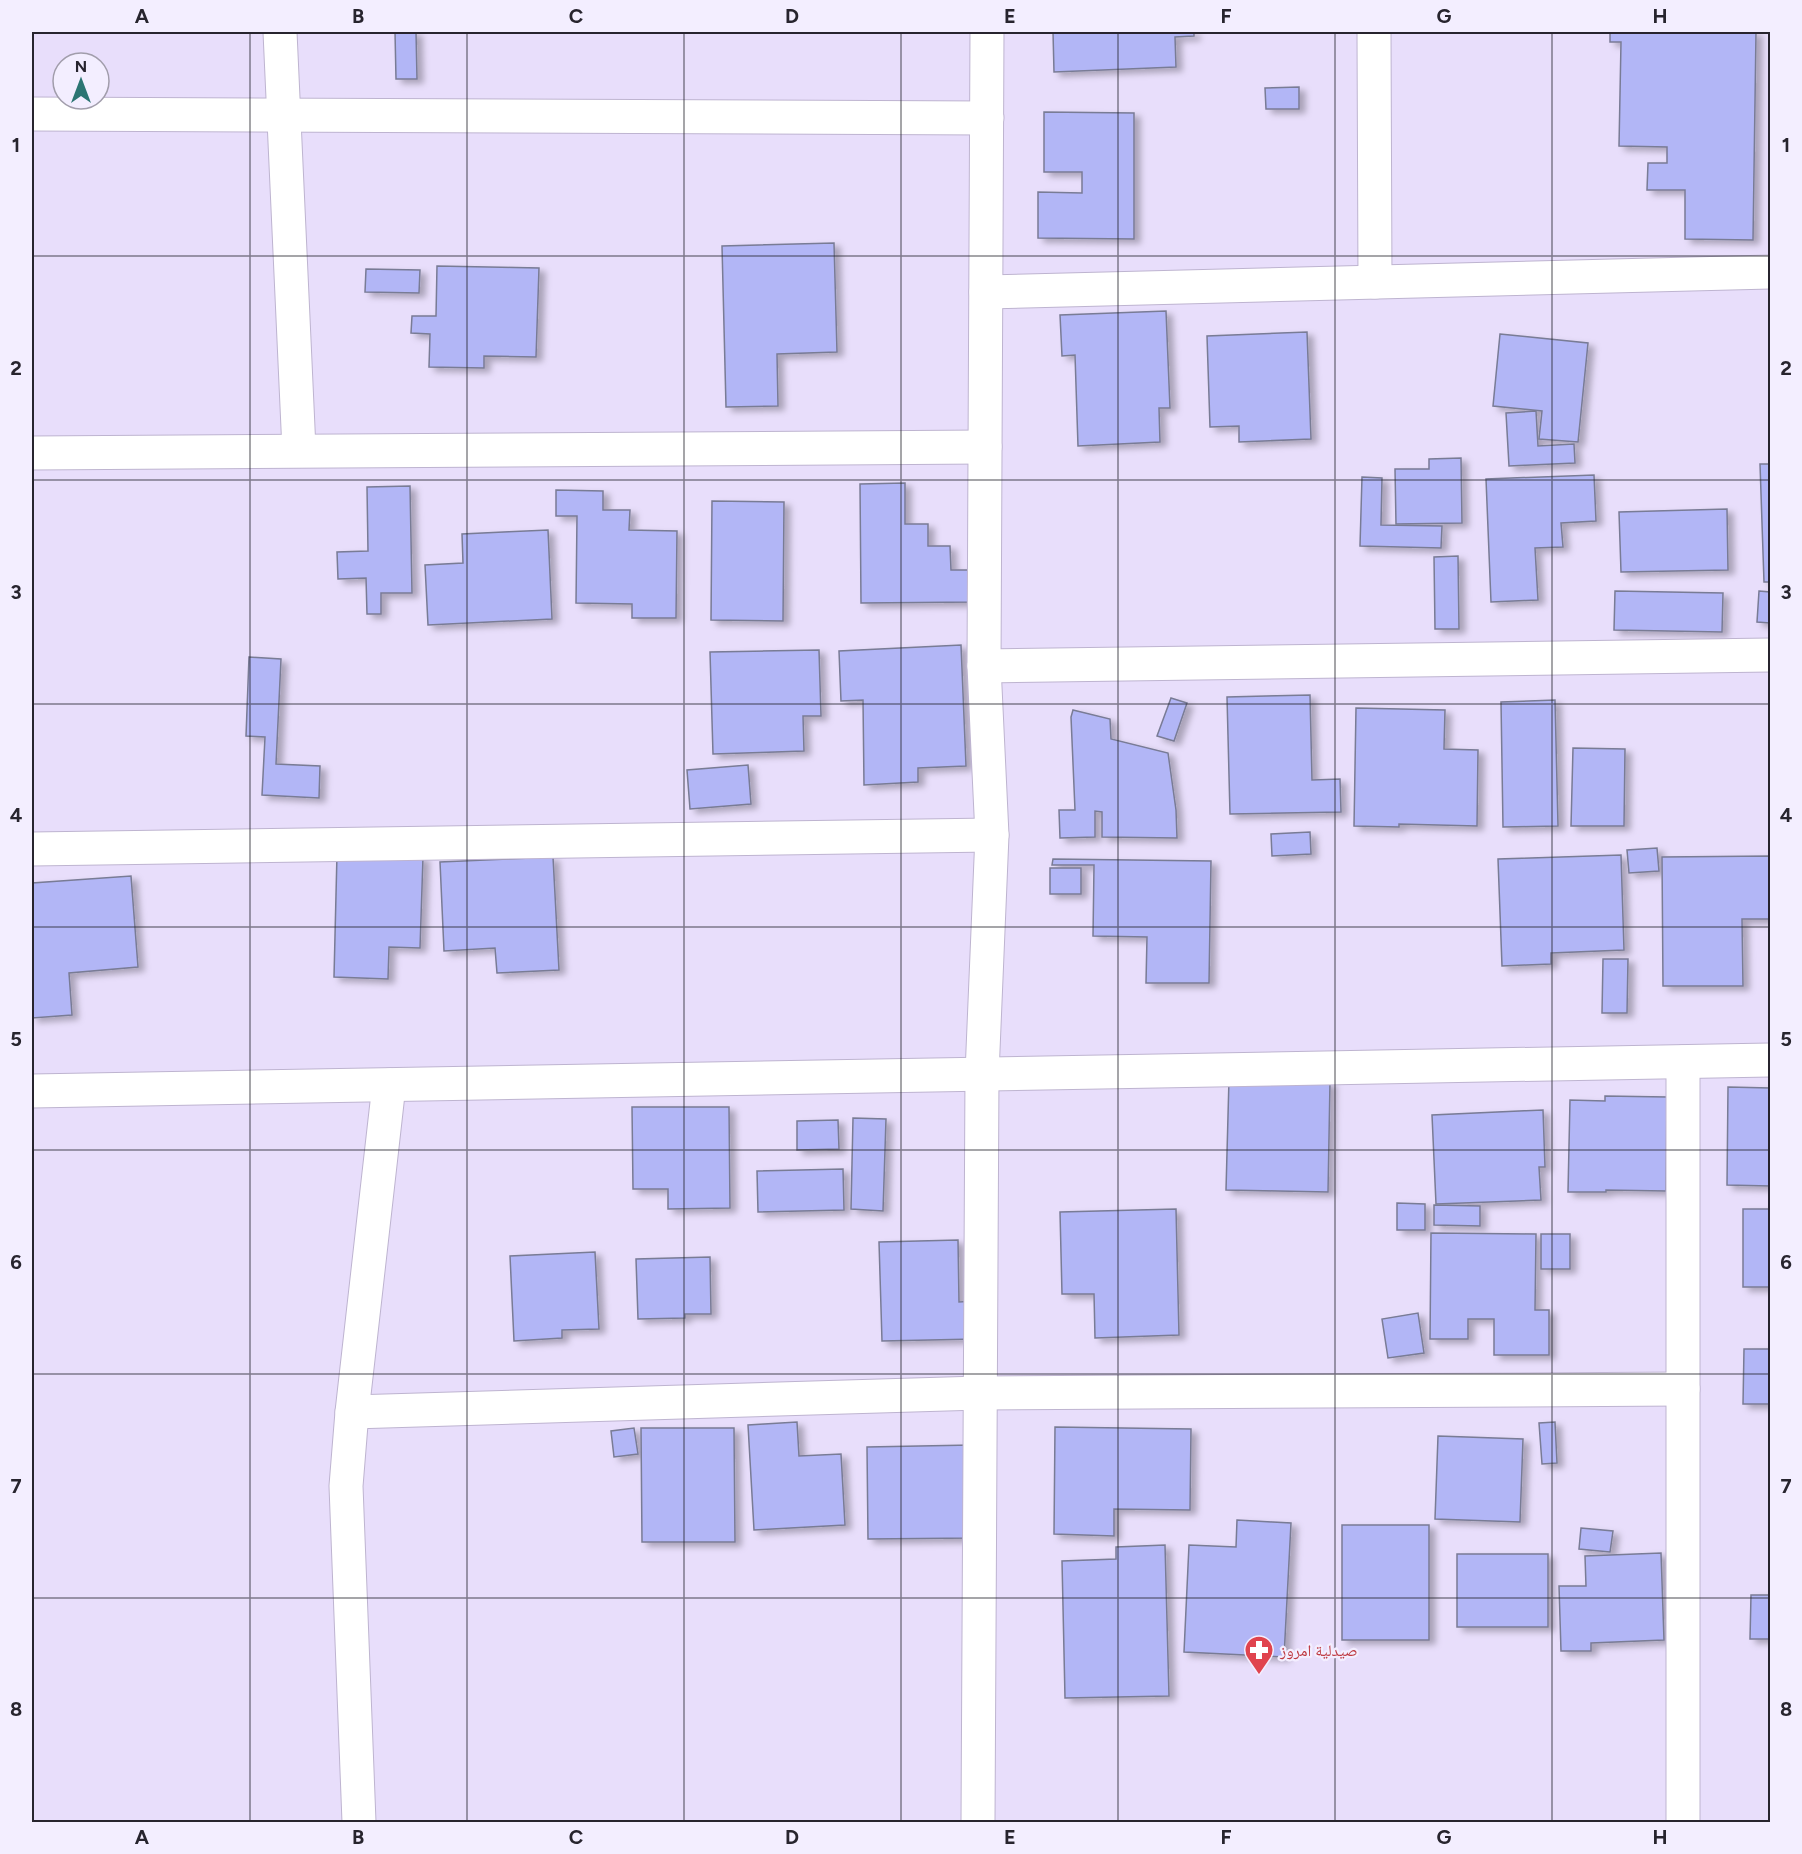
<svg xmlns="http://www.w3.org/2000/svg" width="1802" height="1854" viewBox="0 0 1802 1854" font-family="Figtree,'Noto Naskh Arabic',sans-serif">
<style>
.building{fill:#b2b6f6;stroke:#797b95;stroke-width:1.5;filter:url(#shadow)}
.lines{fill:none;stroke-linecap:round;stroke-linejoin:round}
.minor-casing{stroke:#beb4d0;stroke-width:35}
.minor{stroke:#fff;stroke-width:33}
.grid{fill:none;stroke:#27242e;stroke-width:1.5;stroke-opacity:0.55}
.labels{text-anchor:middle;stroke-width:4.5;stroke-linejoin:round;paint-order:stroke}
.health-label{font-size:16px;fill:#be3a42;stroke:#f3eeff;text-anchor:start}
.neatline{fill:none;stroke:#27242e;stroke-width:2}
.grid-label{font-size:20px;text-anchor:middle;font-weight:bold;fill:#27242e}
</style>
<defs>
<filter id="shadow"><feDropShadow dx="6" dy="4" stdDeviation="3" flood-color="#0004"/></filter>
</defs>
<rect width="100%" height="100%" fill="#e8defb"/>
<g class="building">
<polygon points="395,32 416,32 417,79 396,79"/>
<polygon points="1053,32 1194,32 1194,36 1175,37 1176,67 1054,72"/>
<polygon points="1610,32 1756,32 1753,240 1685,239 1685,190 1647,190 1648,163 1667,163 1667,147 1619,146 1621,42 1610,42"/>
<polygon points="1299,87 1299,109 1266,109 1265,88"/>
<polygon points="1044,112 1134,113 1134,239 1038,238 1038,192 1082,193 1082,172 1044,172"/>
<polygon points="834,243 837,352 777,354 778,406 726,407 722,246"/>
<polygon points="437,266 539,268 536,357 484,356 484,368 429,367 430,334 411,333 412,316 436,316"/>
<polygon points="366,269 420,270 419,293 365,292"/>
<polygon points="1166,311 1170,408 1159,408 1160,442 1078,446 1075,355 1062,356 1060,315"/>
<polygon points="1307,332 1311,439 1239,442 1239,426 1210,427 1207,336"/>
<polygon points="1500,334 1588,343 1578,442 1539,439 1542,411 1493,406"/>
<polygon points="1536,411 1538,446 1574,444 1575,463 1509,466 1506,413"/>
<polygon points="1461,458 1462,523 1396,524 1395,469 1429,469 1429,459"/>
<polygon points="1760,464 1770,464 1770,582 1764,582"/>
<polygon points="1594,475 1596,521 1561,523 1563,547 1535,548 1538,600 1491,602 1486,479"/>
<polygon points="1362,477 1382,478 1381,525 1442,526 1441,548 1360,546"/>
<polygon points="905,483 905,524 928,524 928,546 950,546 951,570 976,570 976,602 861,603 860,484"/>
<polygon points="410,486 412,593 381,593 381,614 367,614 366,578 338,579 337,552 368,551 367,487"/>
<polygon points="556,490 603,491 603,510 630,510 629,530 677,531 676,618 632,618 632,604 576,603 577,516 556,516"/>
<polygon points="712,501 784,502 783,621 711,620"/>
<polygon points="1727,509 1728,570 1621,572 1619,512"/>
<polygon points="548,530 552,619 428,625 425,565 463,563 462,534"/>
<polygon points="1458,556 1459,629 1435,629 1434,557"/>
<polygon points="1615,591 1723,593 1722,632 1614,630"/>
<polygon points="1759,591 1770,592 1770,623 1757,622"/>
<polygon points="961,645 966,766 918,768 918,782 864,785 863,700 841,701 839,651"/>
<polygon points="819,650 821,716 803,716 804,751 713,754 710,652"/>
<polygon points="249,657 281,659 276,764 320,766 319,798 262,795 265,737 246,736"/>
<polygon points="1310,695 1312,780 1340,779 1341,812 1230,814 1227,697"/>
<polygon points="1171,698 1187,703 1174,741 1157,736"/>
<polygon points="1555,700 1558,826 1503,827 1501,702"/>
<polygon points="1356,708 1445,710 1444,749 1478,750 1477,826 1399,824 1399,827 1354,826"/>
<polygon points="1073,710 1110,719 1111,739 1168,753 1176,810 1177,838 1102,837 1102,812 1095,811 1095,837 1060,838 1059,810 1075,810 1071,717"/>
<polygon points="1573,748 1625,749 1624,826 1571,826"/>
<polygon points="748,765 751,804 690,809 687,770"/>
<polygon points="1310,832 1311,854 1272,856 1271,834"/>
<polygon points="1657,848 1659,871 1629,873 1627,850"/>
<polygon points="337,854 423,857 420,948 389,947 388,979 334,977"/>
<polygon points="1621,855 1624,950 1551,953 1551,964 1502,966 1498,859"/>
<polygon points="1770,856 1770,919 1742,919 1743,986 1663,986 1662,857"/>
<polygon points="553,857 559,970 497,973 495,948 444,951 440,862"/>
<polygon points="1053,859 1211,861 1209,983 1146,983 1147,937 1093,936 1094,865 1052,865"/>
<rect x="1050" y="868" width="31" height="26"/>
<polygon points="131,876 138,967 69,973 72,1015 32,1018 32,883"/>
<polygon points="1603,959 1628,959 1627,1013 1602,1013"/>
<polygon points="1229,1079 1330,1082 1328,1192 1226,1190"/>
<polygon points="1728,1087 1770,1088 1770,1186 1727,1185"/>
<polygon points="1605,1096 1667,1097 1666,1191 1606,1190 1606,1192 1568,1192 1570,1100 1605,1101"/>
<polygon points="632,1107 729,1107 730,1208 668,1209 668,1189 633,1189"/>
<polygon points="1543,1110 1545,1167 1539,1167 1541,1200 1436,1204 1432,1115"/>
<polygon points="853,1118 886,1119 883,1211 851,1209"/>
<polygon points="838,1120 839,1149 797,1150 797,1121"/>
<polygon points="843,1169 844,1210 758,1212 757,1171"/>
<polygon points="1397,1203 1425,1204 1425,1230 1397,1230"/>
<polygon points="1434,1205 1480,1206 1480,1226 1434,1225"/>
<polygon points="1176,1209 1179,1335 1095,1338 1094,1294 1062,1294 1060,1212"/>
<rect x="1743" y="1209" width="27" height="78"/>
<polygon points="1431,1233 1536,1234 1535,1310 1549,1310 1549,1355 1494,1355 1494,1319 1468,1319 1468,1339 1430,1339"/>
<rect x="1541" y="1234" width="29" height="35"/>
<polygon points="958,1240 959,1302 975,1301 976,1339 882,1341 879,1242"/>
<polygon points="595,1252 599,1329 562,1330 562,1338 514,1341 510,1256"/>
<polygon points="710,1257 711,1314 685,1314 685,1318 638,1319 636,1259"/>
<polygon points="1418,1313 1424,1353 1388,1358 1382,1319"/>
<polygon points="1744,1349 1770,1349 1770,1404 1743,1404"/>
<polygon points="797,1422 799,1456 841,1454 845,1525 754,1530 748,1425"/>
<polygon points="1555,1422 1557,1463 1542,1464 1539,1423"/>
<polygon points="1055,1427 1191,1429 1190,1510 1114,1509 1114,1536 1054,1534"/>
<polygon points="634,1428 638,1454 614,1457 611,1431"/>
<polygon points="641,1428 734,1428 735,1542 642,1542"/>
<polygon points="1438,1436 1523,1439 1520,1522 1435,1519"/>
<polygon points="972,1445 973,1538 868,1539 867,1447"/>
<polygon points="1237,1520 1291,1523 1284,1657 1184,1652 1189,1545 1236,1547"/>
<rect x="1342" y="1525" width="87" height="115"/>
<polygon points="1581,1528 1613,1531 1610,1552 1579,1549"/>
<polygon points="1165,1545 1169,1696 1065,1698 1062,1561 1116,1559 1116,1547"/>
<polygon points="1661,1553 1664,1640 1591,1643 1591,1651 1561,1651 1559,1586 1586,1586 1585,1556"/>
<rect x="1457" y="1554" width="91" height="73"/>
<polygon points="1751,1595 1770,1595 1770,1639 1750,1639"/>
</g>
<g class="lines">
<g class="minor-casing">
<g id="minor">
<polyline points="280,32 299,450"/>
<polyline points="1374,32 1375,282"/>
<polyline points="32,114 987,118"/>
<polyline points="986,292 1770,272"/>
<polyline points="32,453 985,447"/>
<polyline points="984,666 1770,655"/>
<polyline points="32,849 992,835"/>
<polyline points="32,1091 1770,1060"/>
<polyline points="352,1412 980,1393 1683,1389"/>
<polyline points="359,1822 346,1486 352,1412 389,1085"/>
<polyline points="978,1822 982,1074 992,835 984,666 987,32"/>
<polyline points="1683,1822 1683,1062"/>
</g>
</g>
<use href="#minor" class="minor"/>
</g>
<path class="grid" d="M250 32V1822M467 32V1822M684 32V1822M901 32V1822M1118 32V1822M1335 32V1822M1552 32V1822M32 256H1770M32 480H1770M32 704H1770M32 927H1770M32 1150H1770M32 1374H1770M32 1598H1770"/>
<defs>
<g id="pharmacy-pin" transform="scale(1.5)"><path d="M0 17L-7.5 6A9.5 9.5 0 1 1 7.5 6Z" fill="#e0444e" stroke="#f3eeff"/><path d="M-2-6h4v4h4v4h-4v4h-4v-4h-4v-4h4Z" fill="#fff"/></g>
</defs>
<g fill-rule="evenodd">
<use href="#pharmacy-pin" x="1259" y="1650"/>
</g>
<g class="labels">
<g class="health-label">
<text x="1280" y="1656">صيدلية امروز</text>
</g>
</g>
<rect width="1802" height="1854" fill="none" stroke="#f3eeff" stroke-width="66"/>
<g transform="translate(81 81)"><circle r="28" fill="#f3eeff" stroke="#a19dab" stroke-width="1.5"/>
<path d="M0-4.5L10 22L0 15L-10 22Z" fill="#2c7573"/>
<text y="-9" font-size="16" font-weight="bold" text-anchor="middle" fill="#27242e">N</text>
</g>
<rect x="33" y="33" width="1736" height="1788" class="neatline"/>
<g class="grid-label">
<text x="142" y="23">A</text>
<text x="358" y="23">B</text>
<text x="576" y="23">C</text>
<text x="792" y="23">D</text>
<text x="1010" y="23">E</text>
<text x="1226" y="23">F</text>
<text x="1444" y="23">G</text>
<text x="1660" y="23">H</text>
<text x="16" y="152">1</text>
<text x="1786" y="152">1</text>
<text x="16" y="375">2</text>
<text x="1786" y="375">2</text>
<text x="16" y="599">3</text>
<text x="1786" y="599">3</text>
<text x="16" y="822">4</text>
<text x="1786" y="822">4</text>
<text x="16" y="1046">5</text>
<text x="1786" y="1046">5</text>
<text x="16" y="1269">6</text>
<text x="1786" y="1269">6</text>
<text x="16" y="1493">7</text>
<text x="1786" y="1493">7</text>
<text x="16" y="1716">8</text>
<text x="1786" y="1716">8</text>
<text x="142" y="1844">A</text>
<text x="358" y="1844">B</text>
<text x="576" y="1844">C</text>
<text x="792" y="1844">D</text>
<text x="1010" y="1844">E</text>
<text x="1226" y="1844">F</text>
<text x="1444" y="1844">G</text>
<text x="1660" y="1844">H</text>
</g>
</svg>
